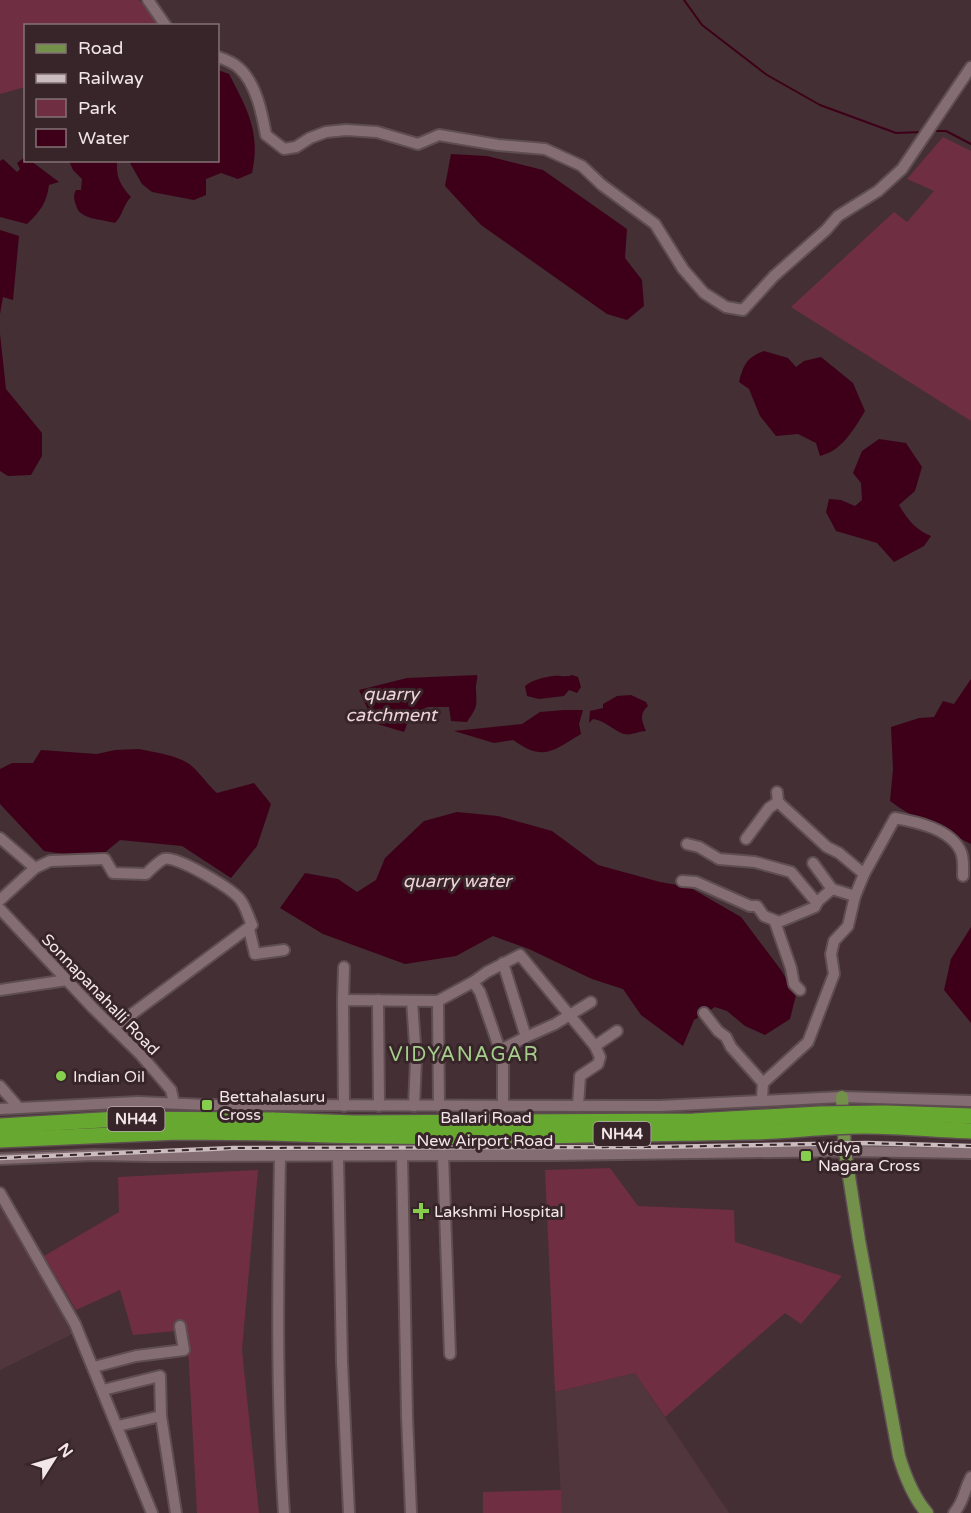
<svg xmlns="http://www.w3.org/2000/svg" width="971" height="1513" viewBox="0 0 971 1513" font-family="'Varela Round',sans-serif">
<style>
.built{fill:#51373d}
.green{fill:#702e42}
.water{fill:#3e0019}
.lines{fill:none;stroke-linecap:round;stroke-linejoin:round}
.stream{stroke:#3e0019;stroke-width:2}
.minor-casing{stroke:#5e4d51;stroke-width:14}
.major-casing{stroke:#5e4d51;stroke-width:15}
.highway-casing{stroke:#5e4d51;stroke-width:18}
.minor{stroke:#856e73;stroke-width:10}
.major{stroke:#73914b;stroke-width:12}
.highway{stroke:#67a930;stroke-width:15}
.rail-casing{stroke:#cabcbf;stroke-width:4.5}
.rail{stroke:#38252a;stroke-width:2;stroke-dasharray:7;stroke-linecap:butt}
.highway-bridge-casing{stroke:#5e4d51;stroke-width:18;stroke-linecap:butt}
.highway-bridge{stroke:#67a930;stroke-width:15}
.poi-dot{fill:#86cf4c;stroke:#38252a;stroke-width:2}
.labels{text-anchor:middle;stroke-width:6;stroke-linejoin:round;paint-order:stroke}
.shield{fill:#38252a;stroke:#bbacb0;stroke-width:1.5}
.shield-label{font-size:15px;font-weight:bold;fill:#f3e6e9}
.street-label{font-size:16px;fill:#f3e6e9;stroke:#38252a}
.poi-label{font-size:16px;fill:#f3e6e9;stroke:#38252a;text-anchor:start}
.water-label{font-size:18px;font-style:italic;fill:#eed4d9;stroke:#38252a}
.quarter-label{font-size:20px;letter-spacing:1.5px;fill:#a5ce8c;stroke:#38252a}
</style>
<rect width="100%" height="100%" fill="#432f34"/>
<g class="built">
<polygon points="0,1202 74,1333 0,1370"/>
<polygon points="635,1373 729,1513 562,1513 555,1392"/>
</g>
<g class="green">
<polygon points="0,0 139,0 159,25 26,26 25,87 0,94"/>
<polygon points="943,137 971,151 971,421 791,307 894,212 907,222 934,191 907,179"/>
<polygon points="610,1168 638,1206 734,1210 735,1242 842,1276 801,1324 785,1313 665,1417 635,1373 555,1392 545,1170"/>
<polygon points="258,1170 242,1350 259,1513 197,1513 187,1330 133,1335 120,1290 76,1310 44,1256 119,1212 118,1177"/>
<polygon points="561,1490 562,1513 483,1513 483,1492"/>
</g>
<g class="water">
<path d="M218 70 229 74C247 109 261 132 252 173L238 179 221 173 206 179V195L194 200 152 192 142 184 130 163 133 161 218 160Z"/>
<polygon points="451,154 487,156 543,170 627,229 625,258 642,280 644,306 627,320 607,314 481,225 445,186"/>
<path d="M25 157 26 160 31 161 59 182 49 185C47 202 40 212 27 224L0 217V161L3 159 17 172 20 169 17 163Z"/>
<path d="M69 161H117C116 177 120 185 131 197 123 205 123 215 115 223 102 219 79 220 76 205 74 199 73 196 76 190H81L82 179 73 170Z"/>
<polygon points="0,230 19,236 13,300 3,297 0,314"/>
<polygon points="0,334 6,389 42,433 42,456 31,475 8,476 0,471"/>
<path d="M764 351 788 358 796 367 804 361 821 357 853 383 865 411C854 429 842 451 820 456L816 443 798 434 776 436 760 416 749 389 739 382C744 364 746 358 764 351Z"/>
<path d="M879 439 906 443 922 467 915 491 899 505C907 519 916 530 931 536L924 546 894 562 877 543 836 531 826 512 829 499 841 500 855 506 862 500 861 483 853 473 862 451Z"/>
<path d="M477 675C478 681 475 684 476 690 477 708 477 707 467 722L451 721 449 707H428L411 714 404 732 374 723 359 690 407 678Z"/>
<path d="M572 675 578 677 581 687 577 693 569 690 564 696 539 699 527 696 525 686C532 680 544 677 553 676 560 675 565 678 572 675Z"/>
<path d="M971 679V844C943 829 915 820 890 801L893 769 891 727 919 718 934 717 943 701 954 704Z"/>
<path d="M631 695 646 702 648 706C639 714 642 721 646 731 638 731 630 737 621 733 611 728 605 721 593 719L589 723 590 711 603 708V704L617 696Z"/>
<path d="M564 710H583L579 724 581 734C552 751 544 762 513 740L494 743 454 731 522 724 540 712Z"/>
<path d="M139 749C156 753 181 755 194 768 202 776 208 785 217 793L254 783 271 804 257 846 231 878 182 846 120 840 97 859 44 851 0 804V769L12 763H33L41 750 97 754 115 750Z"/>
<polygon points="457,812 498,816 552,831 598,865 660,882 689,887 741,917 781,970 796,995 790,1019 765,1035 745,1026 727,1011 715,1007 694,1020 683,1046 641,1015 623,989 592,979 529,949 493,936 456,956 405,964 323,934 280,908 305,873 338,879 357,892 376,880 385,858 424,821"/>
<polygon points="971,927 971,1023 944,990 951,959"/>
</g>
<g class="lines">
<g class="stream">
<polyline points="684,0 702,25 767,75 820,105 896,133 923,132"/>
<polyline points="932,131 946,131 971,144"/>
</g>
<g class="minor-casing">
<g id="minor">
<polyline points="148,0 166,26"/>
<path d="M218 57C224 59 233 62 239 68 256 83 262 113 266 135L284 149 296 147 310 138 326 132 346 130 377 132 418 144 439 135 498 145 545 149 582 166 602 185 655 224 683 269 704 293 726 307 743 310 774 276 826 230 838 216 878 191 902 169 971 67"/>
<polyline points="777,792 778,802 827,847 839,853 864,874"/>
<polyline points="0,838 35,868 0,900"/>
<polyline points="746,839 769,808 778,802"/>
<polyline points="687,844 699,847 719,859 755,862 791,872 817,903"/>
<polyline points="813,863 832,889"/>
<path d="M35 868 50 861 105 859 113 873 146 874C151 869 158 862 164 859 176 855 228 887 238 897 245 903 248 917 252 925L113 1028"/>
<polyline points="682,881 696,882 750,906 757,906 764,916 779,922 815,907 817,902 832,889 855,896"/>
<polyline points="0,909 93,1008 140,1054 171,1090 174,1103"/>
<polyline points="775,922 791,968 794,984 800,990"/>
<polyline points="249,929 255,954 284,950"/>
<polyline points="473,982 487,972 520,955 595,1046 600,1057 598,1064 580,1076 578,1106"/>
<polyline points="0,990 67,980"/>
<polyline points="343,1000 344,967"/>
<polyline points="378,1000 379,1106"/>
<polyline points="412,1001 416,1059 414,1106"/>
<polyline points="438,1001 439,1106"/>
<polyline points="704,1013 718,1031 726,1037 731,1047 763,1083"/>
<polyline points="526,1037 555,1024 591,1002"/>
<polyline points="595,1046 617,1031"/>
<polyline points="500,1050 526,1037 503,963"/>
<polyline points="0,1086 19,1108"/>
<path d="M762 1098 763 1083 808 1042 834 974 831 954 834 941 848 926 855 896 864 874 895 818C917 822 951 829 961 852 964 860 963 868 963 876"/>
<polyline points="344,1106 343,1000 438,1001 473,982 480,992 503,1059 503,1106"/>
<polyline points="0,1109 138,1102 207,1105 660,1106 842,1097 971,1101"/>
<polyline points="443,1154 450,1354"/>
<polyline points="402,1155 407,1416 411,1513"/>
<path d="M280 1156C278 1275 276 1394 284 1513"/>
<polyline points="338,1156 342,1362 349,1513"/>
<polyline points="0,1159 94,1155 152,1156 556,1155 845,1151 971,1153"/>
<polyline points="0,1193 75,1324 152,1513"/>
<polyline points="94,1367 136,1356 184,1350 180,1326"/>
<polyline points="103,1390 160,1376 161,1416 118,1426"/>
<polyline points="161,1416 176,1513"/>
<path d="M954 1513C965 1500 963 1492 971 1477"/>
</g>
</g>
<g class="major-casing">
<path id="major" d="M842 1097 845 1151 859 1240 899 1456C905 1476 913 1497 927 1513"/>
</g>
<g class="highway-casing">
<g id="highway">
<polyline points="0,1126 118,1119 273,1120"/>
<polyline points="0,1140 178,1132 272,1133"/>
</g>
</g>
<use href="#minor" class="minor"/>
<use href="#major" class="major"/>
<use href="#highway" class="highway"/>
<g class="rail-casing">
<polyline id="rail" points="0,1158 233,1148 656,1147 866,1143 971,1146"/>
</g>
<use href="#rail" class="rail"/>
<g class="highway-bridge-casing">
<g id="highway-bridge">
<polyline points="273,1120 354,1123 694,1121 819,1114 885,1113 971,1116"/>
<path d="M272 1133C431 1140 590 1135 749 1132 788 1132 827 1125 867 1126 901 1126 936 1130 971 1131"/>
</g>
</g>
<use href="#highway-bridge" class="highway-bridge"/>
</g>
<g class="poi-dot">
<circle cx="61" cy="1076" r="6"/>
<rect x="201" y="1099" width="12" height="12" rx="3"/>
<rect x="800" y="1150" width="12" height="12" rx="3"/>
<path d="M418 1202h6v6h6v6h-6v6h-6v-6h-6v-6h6z"/>
</g>
<g class="labels">
<g class="shield">
<rect x="107.5" y="1107" width="57" height="24" rx="4.5"/>
<rect x="593.5" y="1122" width="57" height="24" rx="4.5"/>
</g>
<g class="shield-label">
<text x="136" y="1124">NH44</text>
<text x="622" y="1139">NH44</text>
</g>
<g class="street-label">
<text transform="translate(101 994) rotate(46)" y="6">Sonnapanahalli Road</text>
<text x="486" y="1123">Ballari Road</text>
<text x="485" y="1146">New Airport Road</text>
</g>
<g class="poi-label">
<text x="73" y="1082">Indian Oil</text>
<text x="219" y="1102">Bettahalasuru<tspan x="219" dy="18">Cross</tspan></text>
<text x="818" y="1153">Vidya<tspan x="818" dy="18">Nagara Cross</tspan></text>
<text x="434" y="1217">Lakshmi Hospital</text>
</g>
<g class="water-label">
<text x="391" y="700">quarry<tspan x="391" dy="21">catchment</tspan></text>
<text x="457" y="887">quarry water</text>
</g>
<g class="quarter-label">
<text x="464" y="1061">VIDYANAGAR</text>
</g>
</g>
<rect x="24" y="24" width="195" height="138" fill="#38252a" stroke="#837276" stroke-width="1.5"/>
<rect x="36" y="44" width="30" height="9" fill="#73914b" stroke="#837276" stroke-width="1.5"/>
<text x="78" y="54" font-size="18" fill="#f3e6e9">Road</text>
<rect x="36" y="74" width="30" height="9" fill="#cabcbf" stroke="#837276" stroke-width="1.5"/>
<text x="78" y="84" font-size="18" fill="#f3e6e9">Railway</text>
<rect x="36" y="99" width="30" height="18" fill="#702e42" stroke="#837276" stroke-width="1.5"/>
<text x="78" y="114" font-size="18" fill="#f3e6e9">Park</text>
<rect x="36" y="129" width="30" height="18" fill="#3e0019" stroke="#837276" stroke-width="1.5"/>
<text x="78" y="144" font-size="18" fill="#f3e6e9">Water</text>
<g transform="translate(54 1459) rotate(53)" stroke="#38252a" stroke-width="4.5" paint-order="stroke">
<path d="M0-4.5L10 22L0 15L-10 22Z" fill="#f3e6e9"/>
<text y="-9" font-size="16" font-weight="bold" text-anchor="middle" fill="#f3e6e9">N</text>
</g>
</svg>
